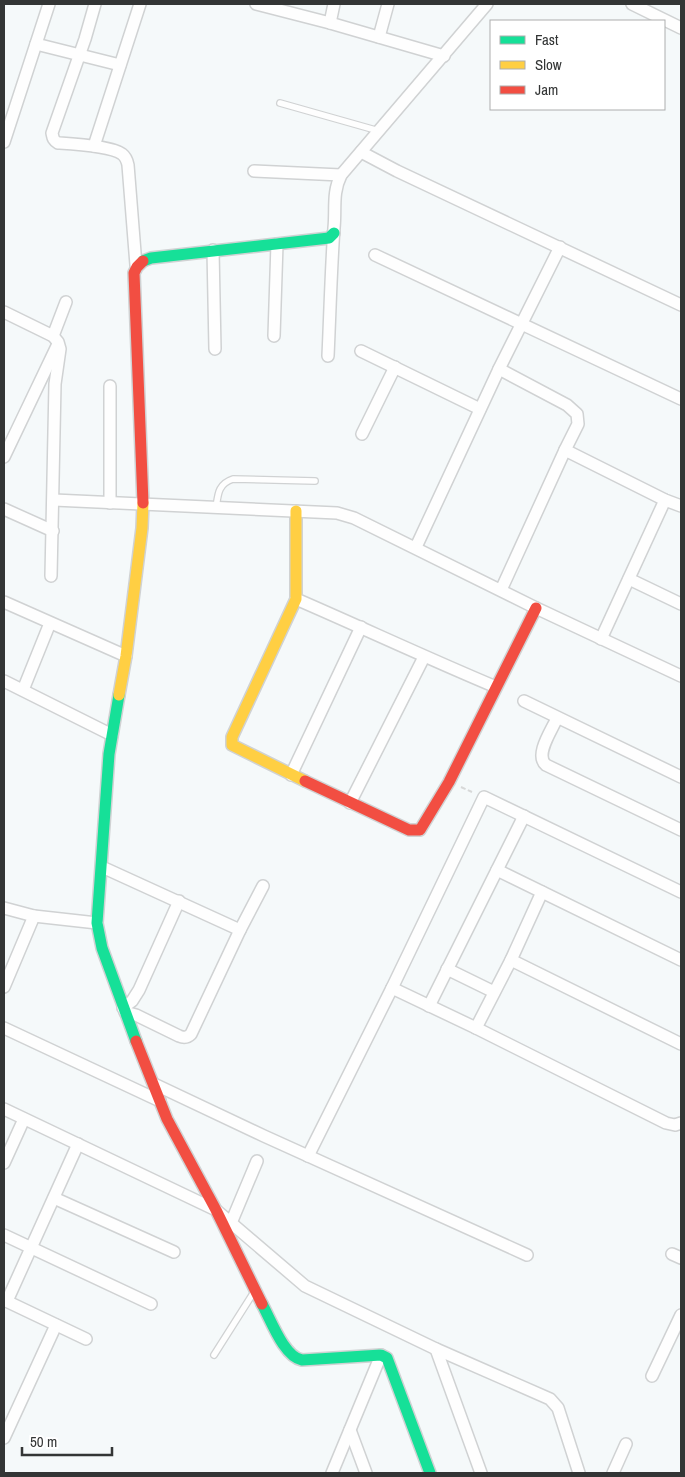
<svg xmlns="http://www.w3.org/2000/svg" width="685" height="1477" viewBox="0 0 685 1477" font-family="'Archivo Narrow',sans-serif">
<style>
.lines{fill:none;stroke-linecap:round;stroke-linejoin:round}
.lane-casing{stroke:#d0d2d3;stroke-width:8}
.street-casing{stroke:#d0d2d3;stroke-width:14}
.fast-casing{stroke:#d0d2d3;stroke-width:14}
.slow-casing{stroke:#d0d2d3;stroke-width:14}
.jam-casing{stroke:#d0d2d3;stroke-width:14}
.path{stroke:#d7d8d8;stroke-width:2;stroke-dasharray:5 2.5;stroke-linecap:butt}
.lane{stroke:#fefefe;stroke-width:5.5}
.street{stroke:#fefefe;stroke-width:11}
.fast{stroke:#16e098;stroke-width:11}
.slow{stroke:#ffcf43;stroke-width:11}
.jam{stroke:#f24e42;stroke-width:11}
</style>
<rect width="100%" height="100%" fill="#f5f9fa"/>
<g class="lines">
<g class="lane-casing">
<g id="lane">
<polyline points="280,103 379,131"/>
<path d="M216 508C218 494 218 484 233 479L315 481"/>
<polyline points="214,1355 254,1292"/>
</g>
</g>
<g class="street-casing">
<g id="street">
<path d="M95 4 85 39 52 133C53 138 53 140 58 143 74 144 110 146 122 154 126 157 127 160 128 165L136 265"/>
<polyline points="256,4 330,23 444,56"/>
<polyline points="632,4 681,28"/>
<polyline points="330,23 334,4"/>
<polyline points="379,37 388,4"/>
<polyline points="36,44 120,65"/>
<polyline points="4,142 49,4"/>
<polyline points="94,146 140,4"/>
<polyline points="361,152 397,171 681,305"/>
<polyline points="254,171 341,175"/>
<polyline points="213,250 215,349"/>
<polyline points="375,255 681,399"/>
<polyline points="4,312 53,336 58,342 60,349 55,384 51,576"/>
<polyline points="53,336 66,302"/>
<polyline points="274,336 277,244"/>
<polyline points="361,351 480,409"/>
<path d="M328 356C330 313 331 270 334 228 336 209 332 193 341 175L487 4"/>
<polyline points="499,369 567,405 577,414 578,424 565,450 501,590"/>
<polyline points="110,386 110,503"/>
<polyline points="362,434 395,367"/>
<polyline points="565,450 665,500 681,506"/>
<polyline points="4,457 57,346"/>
<polyline points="54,500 337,513 354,518 536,608 681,676"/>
<polyline points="4,509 53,531"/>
<polyline points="416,547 499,369 560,247"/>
<polyline points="629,579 681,604"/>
<path d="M296 599C363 628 429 659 496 687"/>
<polyline points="4,602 126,656"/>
<polyline points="601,639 665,500"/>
<polyline points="4,681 112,735"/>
<polyline points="23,690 50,623"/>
<polyline points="524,701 681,777"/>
<path d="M557 718C552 730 534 755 546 765L681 830"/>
<polyline points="291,775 361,627"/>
<polyline points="350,803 424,657"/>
<path d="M102 867 240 930 191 1034C187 1038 184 1038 179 1036L136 1015 125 1012"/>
<polyline points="497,870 681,960"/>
<polyline points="4,908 34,916 97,923"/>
<polyline points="240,930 263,886"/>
<polyline points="511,960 681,1044"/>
<polyline points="447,969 494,992"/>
<polyline points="4,987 34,916"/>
<polyline points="392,988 484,797 681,892"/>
<polyline points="429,1006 524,816"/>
<polyline points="123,1008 132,1001 139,990 179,901"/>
<polyline points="4,1028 160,1101"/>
<polyline points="476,1028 511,960 542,892"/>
<polyline points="154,1084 264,1136 527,1255"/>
<polyline points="4,1109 216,1210 305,1286 436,1349 550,1399 558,1408 579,1473"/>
<polyline points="308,1156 392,988 476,1028 666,1123 675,1125 681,1123"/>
<polyline points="4,1163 24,1119"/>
<polyline points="54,1198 174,1252"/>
<polyline points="231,1223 257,1161"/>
<polyline points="4,1235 151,1304"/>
<polyline points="672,1254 681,1258"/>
<polyline points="4,1300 86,1339"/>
<polyline points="7,1301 78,1144"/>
<polyline points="436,1349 481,1473"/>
<polyline points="652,1376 681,1315"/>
<polyline points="350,1430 366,1473"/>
<polyline points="4,1438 56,1325"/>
<polyline points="332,1473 381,1355"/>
<polyline points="613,1473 626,1444"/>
</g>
</g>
<g class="fast-casing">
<g id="fast">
<polyline points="143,261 151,258 329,238 334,233"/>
<polyline points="119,695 109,754 97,923 102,948 136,1041"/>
<path d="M262 1304C271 1320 284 1357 302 1360L381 1355 387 1358 430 1473"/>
</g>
</g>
<g class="slow-casing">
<g id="slow">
<polyline points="296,511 296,599 232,737 232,745 305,781"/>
<polyline points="119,695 126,656 142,528 143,503"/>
</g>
</g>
<g class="jam-casing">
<g id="jam">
<polyline points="143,261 137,267 134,273 143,503"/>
<polyline points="305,781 409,830 420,830 449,782 536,608"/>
<polyline points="136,1041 167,1119 216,1210 262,1304"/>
</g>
</g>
<polyline class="path" points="461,787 472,792"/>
<use href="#lane" class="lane"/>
<use href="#street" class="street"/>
<use href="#fast" class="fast"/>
<use href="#slow" class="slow"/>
<use href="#jam" class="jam"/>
</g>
<rect width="685" height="1477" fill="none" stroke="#333535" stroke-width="10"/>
<rect x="490" y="20" width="175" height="90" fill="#ffffff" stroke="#adaeae"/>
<rect x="500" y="36" width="25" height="8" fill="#16e098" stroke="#adaeae"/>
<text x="535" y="45" font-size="15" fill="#333535">Fast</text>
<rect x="500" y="61" width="25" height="8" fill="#ffcf43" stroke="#adaeae"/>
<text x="535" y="70" font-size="15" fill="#333535">Slow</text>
<rect x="500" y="86" width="25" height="8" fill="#f24e42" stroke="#adaeae"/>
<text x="535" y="95" font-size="15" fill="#333535">Jam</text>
<path d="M22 1447v8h90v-8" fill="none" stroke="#333535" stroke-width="2.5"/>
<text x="30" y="1447" font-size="15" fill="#333535" stroke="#ffffff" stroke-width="4" paint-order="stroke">50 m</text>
</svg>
